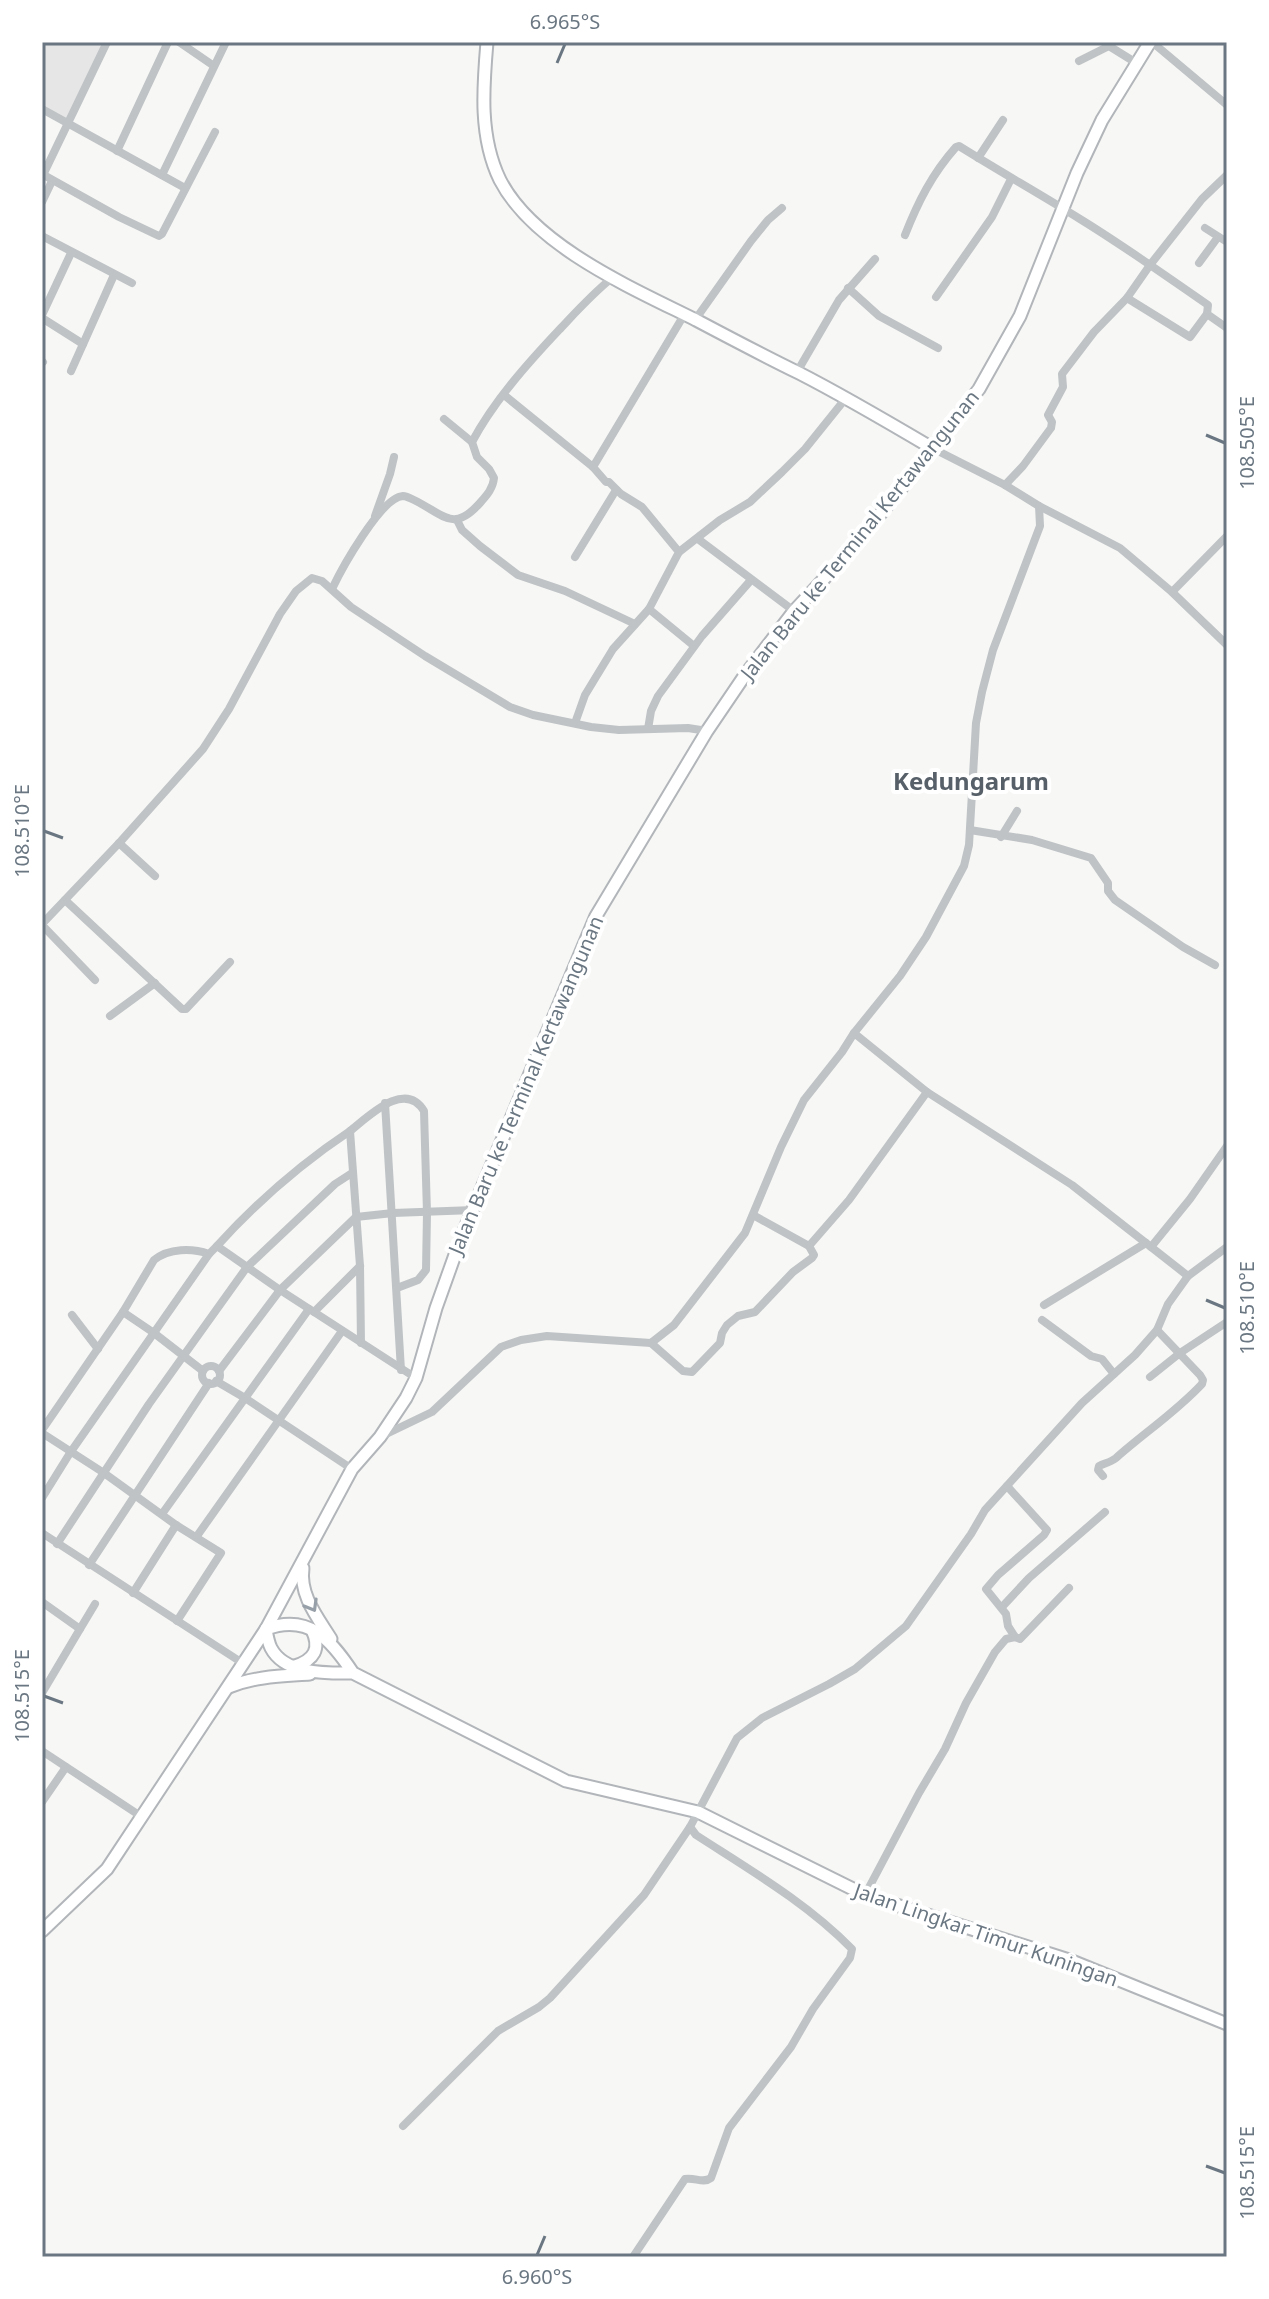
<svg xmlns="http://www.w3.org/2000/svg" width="1269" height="2299" viewBox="0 0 1269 2299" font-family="'Noto Sans',sans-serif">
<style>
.built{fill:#e5e6e5}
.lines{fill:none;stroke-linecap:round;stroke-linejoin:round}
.secondary-casing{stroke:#b2b6ba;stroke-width:15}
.street{stroke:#bfc3c6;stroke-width:8}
.secondary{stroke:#fff;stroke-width:11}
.oneway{stroke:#97a0a8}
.ticks{fill:none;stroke:#6a7782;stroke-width:3}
.labels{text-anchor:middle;stroke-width:8;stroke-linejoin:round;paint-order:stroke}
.street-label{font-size:20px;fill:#6a7782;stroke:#fff}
.quarter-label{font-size:24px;font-weight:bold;fill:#576068;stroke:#fff}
.neatline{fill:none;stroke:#6a7782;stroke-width:3}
.ticks-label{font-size:20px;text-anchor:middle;fill:#6a7782}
</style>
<rect width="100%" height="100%" fill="#f7f7f5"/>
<polygon class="built" points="42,42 102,42 106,44 67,125 42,111"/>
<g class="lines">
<g class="secondary-casing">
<g id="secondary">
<path d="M487 42C483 88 479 137 500 180 534 246 632 288 696 320 730 338 764 356 799 373 844 396 888 422 932 448"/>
<path d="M303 1568C299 1595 318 1618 331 1639"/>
<path d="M295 1666C314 1660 321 1649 312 1630"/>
<path d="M353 1673C331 1640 309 1613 266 1629 267 1635 268 1642 271 1648 285 1675 327 1673 353 1673L566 1781 698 1812 865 1895 1072 1961 1227 2024"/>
<path d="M229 1687C256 1676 283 1676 310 1674"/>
<polyline points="42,1931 107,1869 266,1629 352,1469 380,1437 406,1398 416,1378 436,1308 461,1238 596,916 707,731 745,675 794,611 849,552 896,495 979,389 1020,316 1077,173 1102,120 1150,42"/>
</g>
</g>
<g class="street">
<polyline points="179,42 214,66"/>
<polyline points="1152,42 1227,105"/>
<polyline points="1079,61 1109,46 1138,64"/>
<polyline points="42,109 185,188"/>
<polyline points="117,151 168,42"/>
<polyline points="978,158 1003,120"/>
<polyline points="42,174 119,217 159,236 162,234 215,132"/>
<polyline points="43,175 107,42"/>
<polyline points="162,175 226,42"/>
<polyline points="42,202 52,181"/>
<polyline points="1205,228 1227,242"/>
<path d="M905 235C918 202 932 174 956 147L959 146C999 171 1040 194 1080 219 1124 246 1166 276 1208 305L1207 314 1227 328"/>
<polyline points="42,236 132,283"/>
<polyline points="1199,263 1218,237"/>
<polyline points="848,288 879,316 938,348"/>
<polyline points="936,297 992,217 1011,179"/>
<polyline points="1127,298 1190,337 1207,314"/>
<polyline points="42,315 71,253"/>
<polyline points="42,318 83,344"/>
<polyline points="695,320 751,241 768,220 782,208"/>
<polyline points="42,363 43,362"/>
<polyline points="71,371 114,275"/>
<polyline points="797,372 839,300 875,259"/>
<polyline points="504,395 593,467 606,482 609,482 621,494 642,507 679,552 649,609 613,649 585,695 575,723"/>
<polyline points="444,419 472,442"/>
<polyline points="932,448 1005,485 1039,506 1040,526 993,650 982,692 976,723 969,845 964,866 926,937 900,976 854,1033 927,1092 1072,1185 1188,1276 1227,1247"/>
<polyline points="593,467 684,315"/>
<polyline points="1005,485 1023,466 1051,428 1052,422 1048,415 1063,387 1062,374 1094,332 1127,298 1150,265 1202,199 1227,175"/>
<polyline points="1039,506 1120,548 1172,592 1227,645"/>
<polyline points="375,516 390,474 394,457"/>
<polyline points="457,520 462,530 480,546 518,575 565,591 635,624"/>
<polyline points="698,539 794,611"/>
<polyline points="679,552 720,520 750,502 782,472 805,449 846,398"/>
<polyline points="575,557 616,490"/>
<path d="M332 589C341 570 381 497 403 496 406 496 412 499 414 500 443 514 453 533 479 504 486 496 493 489 494 478L489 469 477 457 472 442C494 401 527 364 559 330 576 312 592 294 612 278"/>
<polyline points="1172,592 1227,536"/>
<polyline points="649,609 694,646"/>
<polyline points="648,729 651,711 658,696 702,636 751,580"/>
<polyline points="970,830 1032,840 1091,858 1108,883 1108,891 1115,900 1183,947 1215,965"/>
<polyline points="1001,837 1017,811"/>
<polyline points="119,843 155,876"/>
<polyline points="65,900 182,1009 186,1009 230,962"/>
<polyline points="42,924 121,841 203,749 229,709 280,614 296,591 312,578 322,581 351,607 425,656 510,707 533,715 591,727 619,730 688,728 707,731"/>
<polyline points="42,925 95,980"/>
<polyline points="110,1016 155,983"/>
<polyline points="385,1103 401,1370"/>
<path d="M350 1131C368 1117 405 1079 424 1111L427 1213 426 1270 418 1280 397 1288"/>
<polyline points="753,1215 809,1246 849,1200 927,1092"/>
<path d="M217 1246C256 1203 302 1163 350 1131L360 1266 361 1343"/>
<polyline points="1151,1247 1190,1199 1227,1146"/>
<polyline points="1044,1305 1146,1243"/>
<polyline points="123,1312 154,1333 203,1371"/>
<polyline points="314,1312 360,1266"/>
<polyline points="72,1315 98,1349"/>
<polyline points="1042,1320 1091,1356 1102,1359 1114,1374"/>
<polyline points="651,1343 683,1371 692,1372 720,1343 722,1333 727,1325 738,1316 755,1312 793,1272 812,1258 814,1255 809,1246"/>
<circle cx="211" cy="1375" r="9"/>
<polyline points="219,1371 280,1290 356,1217 393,1213 474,1210"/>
<polyline points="1150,1377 1180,1353 1227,1322"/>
<polyline points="216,1381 245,1398 352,1469"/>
<path d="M42 1430 123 1312 154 1260C169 1248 192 1248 209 1254L217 1246 280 1290 416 1378"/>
<polyline points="42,1433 104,1473 176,1525 221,1553 177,1621"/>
<polyline points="380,1437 432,1412 501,1347 521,1340 547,1336 651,1343 674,1325 745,1233 781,1147 804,1100 842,1052 854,1033"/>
<path d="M1103 1476 1098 1470 1099 1466C1105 1463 1111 1462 1116 1458 1144 1433 1176 1412 1202 1384L1203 1380 1200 1375 1157 1330"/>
<polyline points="1007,1486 1047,1530 1044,1535 998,1575 986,1589 1006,1614 1008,1626 1015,1637"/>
<polyline points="42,1498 70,1453 209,1254"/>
<polyline points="162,1514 309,1309"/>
<polyline points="42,1533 244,1664"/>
<polyline points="197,1536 342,1331"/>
<polyline points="57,1544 149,1404 247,1267 335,1184 352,1173"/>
<polyline points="89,1565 209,1383"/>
<polyline points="133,1593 176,1525"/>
<polyline points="42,1602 80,1629 42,1693"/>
<polyline points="1002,1607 1029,1578 1105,1512"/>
<polyline points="80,1629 95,1604"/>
<polyline points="42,1751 142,1817"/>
<polyline points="42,1802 66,1767"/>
<polyline points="865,1895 919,1793 945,1749 966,1703 995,1652 1006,1639 1015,1637 1020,1639 1069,1588"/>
<polyline points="403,2126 498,2031 539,2007 550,1998 644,1895 690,1827 737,1738 762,1718 829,1684 855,1669 906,1626 971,1534 985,1510 1082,1403 1135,1355 1157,1330 1168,1304 1188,1276"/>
<path d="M633 2257 685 2179C695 2177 703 2184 711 2178L729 2128 791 2047 813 2009 850 1958 852 1949C807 1903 750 1870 696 1835L690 1827"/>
</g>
<use href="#secondary" class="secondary"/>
</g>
<defs><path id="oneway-chevron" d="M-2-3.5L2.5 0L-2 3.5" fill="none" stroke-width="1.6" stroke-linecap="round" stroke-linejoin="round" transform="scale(2)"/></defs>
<use class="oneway" href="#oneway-chevron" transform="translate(312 1606) rotate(60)"/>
<path class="ticks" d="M557 63 565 44M1206 435 1225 443M44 831 63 838M1206 1300 1225 1308M44 1696 63 1703M1206 2166 1225 2173M537 2255 545 2236"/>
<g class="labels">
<g class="street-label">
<text transform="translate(860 535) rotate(-51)" y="7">Jalan Baru ke Terminal Kertawangunan</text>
<text transform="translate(526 1085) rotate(-67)" y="7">Jalan Baru ke Terminal Kertawangunan</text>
<text transform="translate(986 1935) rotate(19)" y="7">Jalan Lingkar Timur Kuningan</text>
</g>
<g class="quarter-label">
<text x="971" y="790">Kedungarum</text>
</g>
</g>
<rect width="1269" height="2299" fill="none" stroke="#ffffff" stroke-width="88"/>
<rect x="44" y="44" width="1181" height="2211" class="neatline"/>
<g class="ticks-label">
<text x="565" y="29">6.965°S</text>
<text transform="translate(1247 443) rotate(-90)" y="7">108.505°E</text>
<text transform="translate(22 831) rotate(-90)" y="7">108.510°E</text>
<text transform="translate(1247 1308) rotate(-90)" y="7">108.510°E</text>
<text transform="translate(22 1696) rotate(-90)" y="7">108.515°E</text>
<text transform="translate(1247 2173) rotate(-90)" y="7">108.515°E</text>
<text x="537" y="2284">6.960°S</text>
</g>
</svg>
